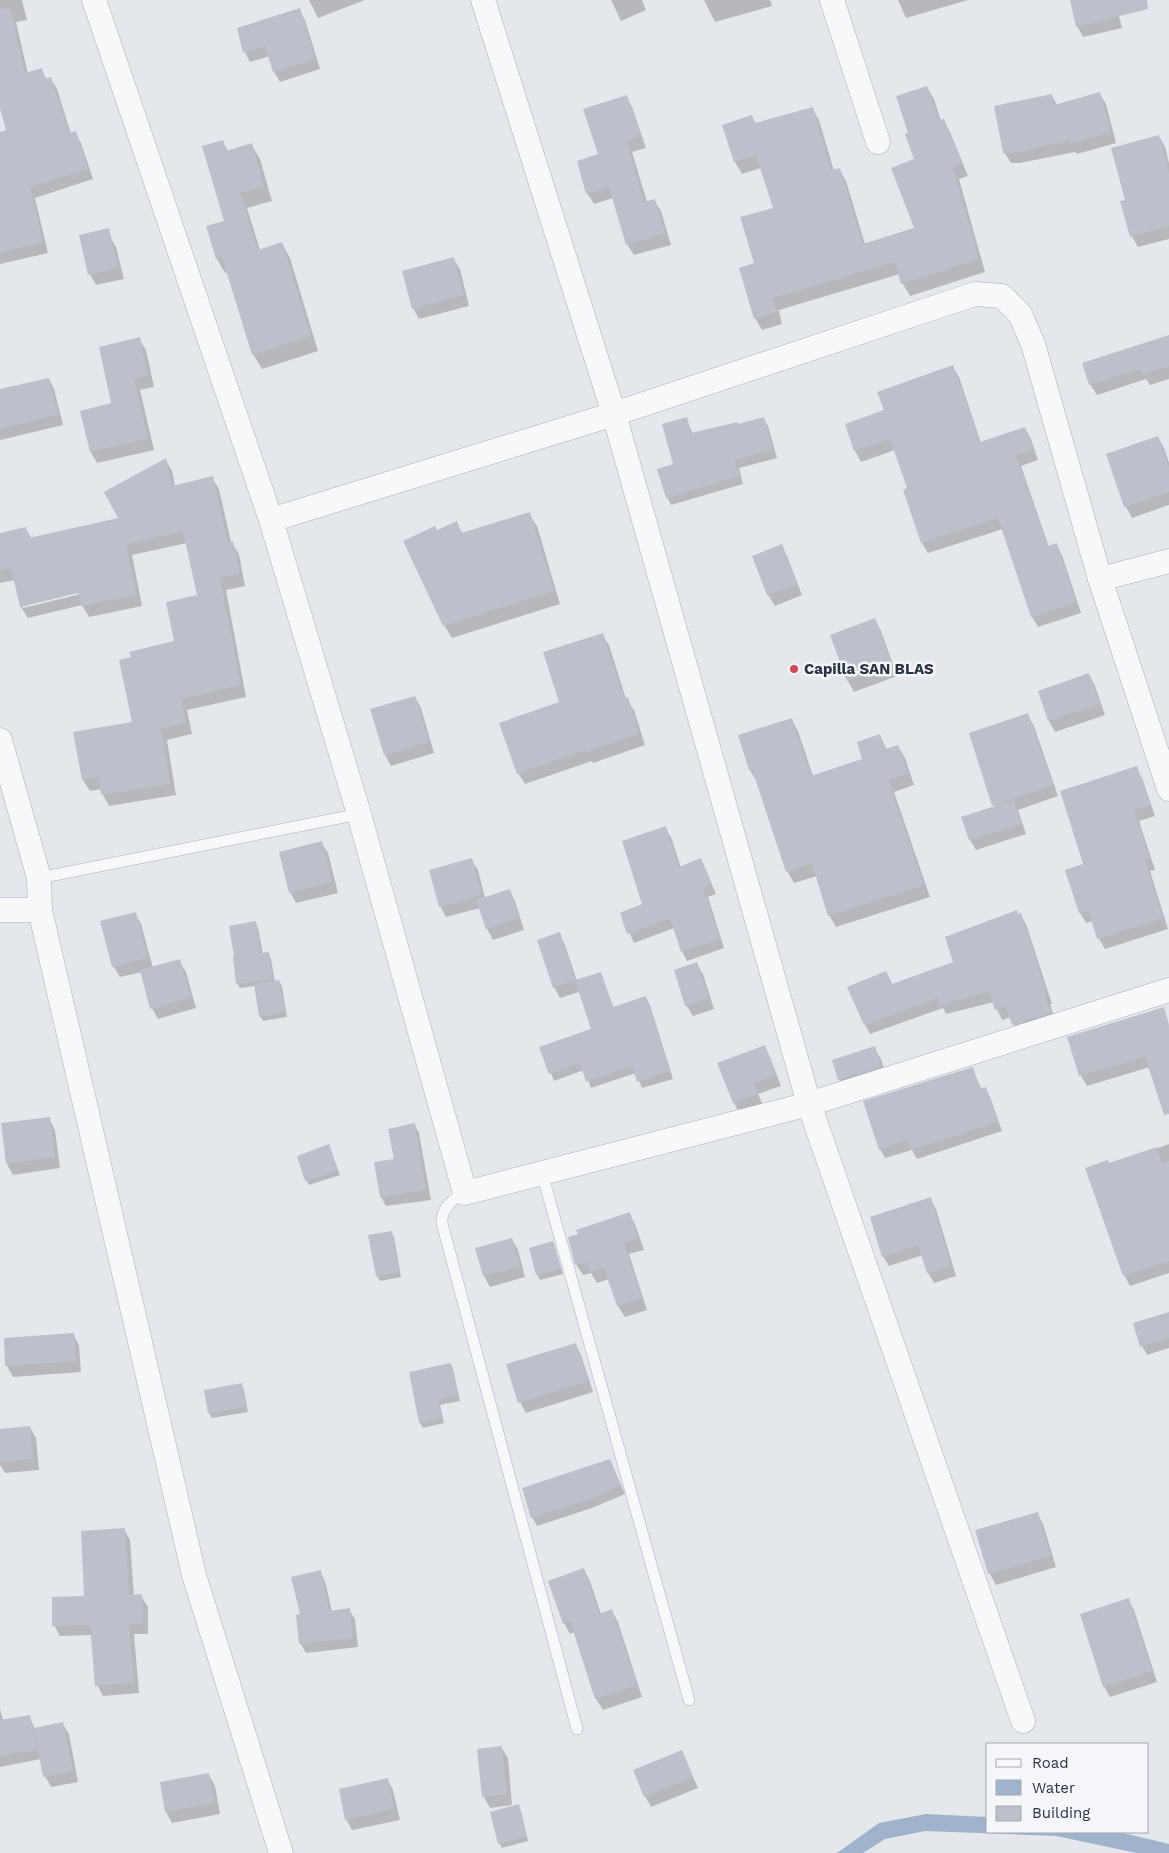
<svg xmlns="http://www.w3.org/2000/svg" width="1169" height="1853" viewBox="0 0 1169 1853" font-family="'Work Sans',sans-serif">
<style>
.water{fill:#9fb4cc}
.shadow{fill:#0003;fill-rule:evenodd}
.building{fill:#bbc0ca}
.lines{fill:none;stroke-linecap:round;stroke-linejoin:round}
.service-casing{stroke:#a9aeb7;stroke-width:12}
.minor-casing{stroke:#a9aeb7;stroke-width:25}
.service{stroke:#f7f8fa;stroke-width:11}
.minor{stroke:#f7f8fa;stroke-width:24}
.poi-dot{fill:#d1495b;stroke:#f4f6f9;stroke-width:2}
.labels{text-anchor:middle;stroke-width:5;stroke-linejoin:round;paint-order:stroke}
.poi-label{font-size:15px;font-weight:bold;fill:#2b3445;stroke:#f4f6f9;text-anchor:start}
</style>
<rect width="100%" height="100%" fill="#e4e7ec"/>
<polygon class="water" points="926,1814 988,1817 988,1832 1119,1832 1169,1844 1169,1853 1137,1853 1056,1836 925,1831 885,1839 863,1853 837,1853 879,1823"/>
<g class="shadow">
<polygon points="0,0 22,0 27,20 16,22 28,74 41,70 47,80 51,79 57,89 71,134 75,133 81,143 93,179 35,198 48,253 0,264 0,134 8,131 0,104"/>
<polygon points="309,0 365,0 318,18"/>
<polygon points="611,0 642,0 646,10 621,21"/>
<polygon points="704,0 770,0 772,6 715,22"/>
<polygon points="898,0 968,0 906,18"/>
<polygon points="1071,0 1115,0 1122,28 1083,37 1077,26"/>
<polygon points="299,10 305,20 320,69 280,82 274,72 270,56 250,62 245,52"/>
<polygon points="927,87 934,99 941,121 943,120 950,132 968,176 959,179 985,272 910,296 903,284 900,274 779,310 782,324 762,330 755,318 755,264 775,208 761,168 742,174 735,162 723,126 752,117 756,124 812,108 819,120 834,171 839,169 846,181 865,244 915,228 916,160 910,133"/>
<polygon points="1099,93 1106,104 1116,143 1077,154 1075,152 1020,163 1011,163 1004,152 1052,96 1057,105"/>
<polygon points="626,96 632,107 646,148 632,152 647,202 654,200 661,211 671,245 634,255 627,244 613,198 594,204 587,193 600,155"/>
<polygon points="1159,136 1165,147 1169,163 1169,239 1138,247 1132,236 1126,201"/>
<polygon points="222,141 228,151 251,144 260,159 272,201 247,208 260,250 282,243 290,258 318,351 262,369 253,354 228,272 225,273 217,259 207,227 226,221"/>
<polygon points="110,237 116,247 124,279 96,285 90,274"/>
<polygon points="453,258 460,269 469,306 419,319 413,308"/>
<polygon points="1169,337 1169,379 1150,385 1146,379 1097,395 1090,384"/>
<polygon points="139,339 146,350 154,387 140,390 154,450 97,463 91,452 113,404"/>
<polygon points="953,367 959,377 981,443 1025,428 1031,439 1038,460 1021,466 1049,547 1056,545 1062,555 1081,613 1038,627 1032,617 1003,529 928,553 922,543 904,491 909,489 895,450 861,462 855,451 846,425 885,411"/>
<polygon points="49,379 54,389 63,425 0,440 0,391"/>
<polygon points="763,418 768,426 777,458 739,468 743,484 671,505 667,497 686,419 693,434 738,426"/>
<polygon points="1158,437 1164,448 1169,463 1169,505 1132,518 1126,507 1108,454"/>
<path d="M165 459 172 471 175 486 212 478 219 489 231 542 239 554 245 586 226 590 246 697 187 710 192 734 167 740 176 795 109 806 103 795 102 789 90 791 83 780 75 733 133 723 132 658 176 642 199 596 187 543 132 555 142 606 89 617 82 605 28 618 21 607 15 580 0 583V534L25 528 32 539 120 519ZM84 590 85 593 23 608V605Z"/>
<polygon points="529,514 537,526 560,604 452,638 444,625 436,531 456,523 463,534"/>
<polygon points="781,545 787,556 802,595 775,606 768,595 754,556"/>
<polygon points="875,620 881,631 897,676 854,692 848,681 831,635"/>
<polygon points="602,634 609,645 626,699 634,710 645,745 593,763 592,761 525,784 518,773"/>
<polygon points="1089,675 1095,686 1105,715 1055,732 1049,721"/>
<polygon points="415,697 421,708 434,753 391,766 385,755"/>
<polygon points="1027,715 1034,726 1058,796 1018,810 1026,834 976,850 970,840 963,817 995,807 970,734"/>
<polygon points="791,719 798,731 813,776 864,760 880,736 887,750 898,746 905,758 914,785 894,792 930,897 836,927 829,915 817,876 794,883 787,871 757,782 750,770 739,736"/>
<polygon points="1136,767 1142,778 1155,816 1139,821 1155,870 1150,871 1168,929 1105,949 1099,939 1093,921 1086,923 1080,913 1067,870 1085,865"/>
<polygon points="665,828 671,837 681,868 701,860 716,894 708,897 724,948 687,961 682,951 674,928 634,943 621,913 644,905"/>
<polygon points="321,842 328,853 338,893 296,903 290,892"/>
<polygon points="471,859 478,870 485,898 509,890 515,901 524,930 493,940 487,929 480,908 446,917 440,906"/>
<polygon points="135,913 141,924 153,968 179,961 186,972 196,1008 158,1019 152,1008 142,972 120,977 113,966"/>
<polygon points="1020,914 1026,924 1052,1004 1050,1004 1056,1023 1019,1035 1011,1017 1002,1020 994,1002 946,1014 943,1008 870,1034 865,1024 886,972 893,986 955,963"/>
<polygon points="255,923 258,928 263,954 268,954 271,959 275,982 279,981 282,986 287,1017 263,1021 260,1016 255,986 240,988 237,983 236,958"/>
<polygon points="559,934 565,945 577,981 600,974 614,1008 646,998 650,1005 673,1079 642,1088 636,1073 591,1088 584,1070 554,1081 541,1047 592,1029 579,992 560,998 554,987"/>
<polygon points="696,963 703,974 714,1009 693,1016 686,1005"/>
<polygon points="1169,1029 1169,1096 1150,1067 1087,1086 1081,1076 1068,1038"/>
<polygon points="764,1046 770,1057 781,1086 758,1094 763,1105 740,1114 734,1103"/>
<polygon points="874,1048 881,1059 887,1078 846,1091 840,1080 834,1061"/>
<polygon points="972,1069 982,1090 985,1089 990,1097 1002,1131 917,1159 912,1150 885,1158 880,1149"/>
<polygon points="49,1119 55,1130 60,1168 13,1175 7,1164"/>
<polygon points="414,1124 419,1133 431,1200 386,1206 381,1197 375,1163 396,1160"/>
<polygon points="1169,1144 1169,1273 1130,1286 1124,1275 1109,1165"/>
<polygon points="329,1146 340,1175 309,1185 306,1180"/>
<polygon points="930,1199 936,1209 956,1276 934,1283 928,1273 923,1255 889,1266 883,1256"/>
<polygon points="629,1213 635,1224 644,1250 629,1254 647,1310 625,1317 618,1306 609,1279 597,1283 591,1273 583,1275 576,1264"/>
<polygon points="391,1232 394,1237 401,1277 380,1281 377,1276 370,1236"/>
<polygon points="512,1239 518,1250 525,1277 490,1287 484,1276"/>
<polygon points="553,1242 563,1274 540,1280 537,1275"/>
<polygon points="1169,1312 1169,1348 1147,1355 1142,1346"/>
<polygon points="73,1334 79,1345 81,1372 13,1377 7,1366"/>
<polygon points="575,1344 581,1355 593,1392 526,1413 520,1402"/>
<polygon points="450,1364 453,1369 460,1401 440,1405 444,1423 423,1428 420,1423"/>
<polygon points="241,1385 244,1390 248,1412 212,1418 209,1413 205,1391"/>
<polygon points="30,1427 36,1438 39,1470 5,1473 0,1465 0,1430"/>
<polygon points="610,1461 625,1494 592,1508 537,1526 532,1517"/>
<polygon points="1037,1513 1043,1524 1056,1567 996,1585 990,1574 977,1531"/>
<polygon points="124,1529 130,1540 134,1596 141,1596 148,1607 148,1634 134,1634 139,1693 103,1696 97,1685 92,1635 60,1636 54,1625 85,1597"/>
<polygon points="584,1570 590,1581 601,1614 612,1611 618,1622 642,1697 603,1710 596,1699 575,1632 570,1634 564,1623"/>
<polygon points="320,1572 325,1581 332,1612 349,1610 355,1619 358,1647 306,1653 300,1643 302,1615"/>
<polygon points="1128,1600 1134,1610 1157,1682 1110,1697 1104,1686"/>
<polygon points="0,1709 3,1721 29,1716 35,1729 62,1723 69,1734 78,1782 51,1787 45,1776 41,1759 0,1767"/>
<polygon points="501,1747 508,1758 512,1805 490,1808 484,1797"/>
<polygon points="682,1751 698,1788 651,1807 645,1796"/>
<polygon points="209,1775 215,1786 220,1814 172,1823 166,1812"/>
<polygon points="387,1779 393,1790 400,1820 352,1830 346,1819"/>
<polygon points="518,1806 521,1811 528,1841 502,1848 499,1843"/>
</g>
<g class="building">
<polygon points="1070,0 1147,0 1148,9 1076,27"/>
<polygon points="10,8 25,73 42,68 45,79 51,77 69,133 76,131 88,169 30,187 43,242 0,253 0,132 6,130 0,109 0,9"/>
<polygon points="300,8 315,59 273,72 265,46 243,53 237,28"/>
<polygon points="927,86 939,120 944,119 962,164 953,167 979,259 901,284 895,262 773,298 777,312 754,319 739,268 754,263 740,217 773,208 756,155 734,162 722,125 752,115 755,123 813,107 831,170 840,168 863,244 914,228 891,168 914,159 905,134 908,133 896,96"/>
<polygon points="1100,92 1111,132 1069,144 1069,141 1014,153 1003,153 994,106 1052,94 1054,105"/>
<polygon points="627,95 641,136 627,141 644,202 655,199 665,233 626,245 609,187 586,194 577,161 598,154 583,109"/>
<polygon points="1159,135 1169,173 1169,226 1130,237 1120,201 1125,200 1111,148"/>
<polygon points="223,140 226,151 252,143 264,186 240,193 258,250 282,242 311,336 252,355 222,257 216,259 206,226 224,221 202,146"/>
<polygon points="109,228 118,268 88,275 79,235"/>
<polygon points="454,257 464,295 412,309 402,271"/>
<polygon points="1169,335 1169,366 1142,375 1140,369 1089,385 1082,363"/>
<polygon points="140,337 148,376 134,379 148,439 90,452 80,411 111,403 99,347"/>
<polygon points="953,365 980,442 1025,427 1033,449 1016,455 1048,546 1057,543 1076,602 1031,617 998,518 921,543 903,490 907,488 890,439 854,451 845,424 884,410 877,392"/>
<polygon points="49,378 58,415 0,429 0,389"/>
<polygon points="687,417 691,433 738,422 738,424 764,417 773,449 735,460 740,476 666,498 657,469 673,464 662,424"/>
<polygon points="1158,436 1169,467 1169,492 1124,507 1106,454"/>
<polygon points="166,458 172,486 213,476 228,542 233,541 240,574 220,578 241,685 181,699 186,723 161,728 170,784 101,795 99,777 82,780 73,732 132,722 119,660 131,657 129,652 174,641 166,602 197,595 183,531 126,544 136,595 81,606 78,593 20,607 11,568 0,571 0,533 26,527 29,538 118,518 104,492"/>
<polygon points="530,512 554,591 443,626 403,541 435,526 437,530 457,521 461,533"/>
<polygon points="782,544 797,584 767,595 752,556"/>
<polygon points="875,618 892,665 847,681 830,635"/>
<polygon points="603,633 624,698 628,697 639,734 585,752 585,750 517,774 499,723 559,702 543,652"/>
<polygon points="1089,673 1100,704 1048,721 1038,691"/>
<polygon points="415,696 429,742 384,755 370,709"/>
<polygon points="1028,713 1053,785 992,806 969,733"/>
<polygon points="792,718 811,776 862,759 857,742 880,734 885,749 898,745 908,773 888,780 924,885 828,916 812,864 786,872 752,769 749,770 738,735"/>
<polygon points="1137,766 1150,805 1134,811 1150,859 1145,860 1163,918 1097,939 1088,910 1079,913 1065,870 1083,864 1060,791"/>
<polygon points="1014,800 1021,824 969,840 961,817"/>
<polygon points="666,826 679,867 701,858 712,884 703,888 720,939 681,952 670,918 627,934 620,913 642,904 622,841"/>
<polygon points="322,841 332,882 289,893 279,852"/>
<polygon points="472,858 482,895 439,907 429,870"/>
<polygon points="510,889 519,918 486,929 476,900"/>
<polygon points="1017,910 1018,914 1021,913 1047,994 1045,994 1051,1013 1012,1025 1006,1007 995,1010 989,992 940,1005 938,998 864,1025 847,987 886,971 892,984 953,962 945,937"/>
<polygon points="136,912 148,958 112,967 100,921"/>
<polygon points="256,921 261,953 269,952 273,979 236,984 233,957 234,957 229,926"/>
<polygon points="560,932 575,980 553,988 537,940"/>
<polygon points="180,959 191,997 150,1009 140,970"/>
<polygon points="697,962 709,998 685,1006 674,970"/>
<polygon points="601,972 613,1007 646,996 670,1071 637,1082 632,1066 586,1082 580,1063 549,1074 539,1047 591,1029 575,980"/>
<polygon points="279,980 285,1012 259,1017 254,984"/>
<polygon points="1164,1007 1169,1025 1169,1114 1164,1115 1145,1057 1079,1076 1067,1037"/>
<polygon points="765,1045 776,1075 753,1083 758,1094 733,1103 717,1063"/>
<polygon points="875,1046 881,1067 838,1080 832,1060"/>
<polygon points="973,1067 980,1089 986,1087 998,1122 911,1150 907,1140 879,1150 863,1101"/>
<polygon points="50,1117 55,1157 6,1164 1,1123"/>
<polygon points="415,1123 426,1190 380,1197 374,1162 394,1159 388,1129"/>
<polygon points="329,1144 338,1170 305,1181 297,1156"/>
<polygon points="1157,1147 1162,1163 1169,1161 1169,1261 1123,1276 1085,1168 1108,1160 1109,1163"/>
<polygon points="931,1197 951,1266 927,1273 918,1245 882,1257 870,1217"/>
<polygon points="630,1212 638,1239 624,1243 642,1298 617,1306 604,1268 590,1272 586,1262 575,1265 568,1237 578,1234 576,1230"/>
<polygon points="392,1231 399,1272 376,1276 368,1235"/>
<polygon points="512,1238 520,1266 483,1276 475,1248"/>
<polygon points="553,1241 561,1268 536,1275 529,1248"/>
<polygon points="1169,1312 1169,1338 1140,1347 1133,1323"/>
<polygon points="74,1333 76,1361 5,1366 4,1338"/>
<polygon points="576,1343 588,1381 518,1403 506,1364"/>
<polygon points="451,1363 458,1395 438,1400 442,1418 419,1423 409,1372"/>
<polygon points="242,1383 246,1407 208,1413 204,1390"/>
<polygon points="30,1426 33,1459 0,1462 0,1429"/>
<polygon points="610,1459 621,1485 600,1496 531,1518 522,1488"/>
<polygon points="1038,1512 1051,1556 988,1574 975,1530"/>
<polygon points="125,1528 129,1595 142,1594 143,1623 129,1624 134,1682 95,1686 90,1625 52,1626 52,1597 84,1596 81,1531"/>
<polygon points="584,1568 599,1614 612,1609 637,1685 595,1699 570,1621 563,1624 548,1581"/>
<polygon points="321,1570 329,1611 350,1608 353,1638 299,1644 296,1615 300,1614 291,1577"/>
<polygon points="1129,1598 1152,1671 1103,1687 1080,1614"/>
<polygon points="30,1715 37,1750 0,1756 0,1720"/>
<polygon points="63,1722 73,1771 43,1777 34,1728"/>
<polygon points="502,1746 507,1794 482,1797 477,1749"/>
<polygon points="682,1750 693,1777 644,1797 633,1770"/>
<polygon points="209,1773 214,1803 165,1812 160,1782"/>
<polygon points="388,1778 394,1809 345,1820 339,1789"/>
<polygon points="519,1804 526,1836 498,1844 490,1812"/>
</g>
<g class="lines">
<g class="service-casing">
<g id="service">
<polyline points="39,878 359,814"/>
<polyline points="542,1173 689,1700"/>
<path d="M465 1193C453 1198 441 1209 442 1223L577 1729"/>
</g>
</g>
<g class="minor-casing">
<g id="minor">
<polyline points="94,0 271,520 359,814 465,1193 809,1104 1169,990"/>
<polyline points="483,0 614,414 809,1104 1023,1721"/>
<polyline points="832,0 878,142"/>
<polyline points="271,520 614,414 975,294 1002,296 1020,314 1033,344 1100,579 1169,789"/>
<polyline points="1100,579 1169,561"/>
<polyline points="0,740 39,878 40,910 194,1575 281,1853"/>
<polyline points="0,910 40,910"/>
</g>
</g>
<use href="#service" class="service"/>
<use href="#minor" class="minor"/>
</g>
<circle class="poi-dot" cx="794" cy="669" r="5"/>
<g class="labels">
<g class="poi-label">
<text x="804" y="674">Capilla SAN BLAS</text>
</g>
</g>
<rect x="986" y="1743" width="162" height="90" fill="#f4f6f9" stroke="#a4a8b1"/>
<rect x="996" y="1759" width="25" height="8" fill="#f7f8fa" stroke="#a4a8b1"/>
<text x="1032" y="1768" font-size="15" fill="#2b3445">Road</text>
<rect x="996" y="1780" width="25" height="15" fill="#9fb4cc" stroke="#a4a8b1"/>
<text x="1032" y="1793" font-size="15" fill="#2b3445">Water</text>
<rect x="996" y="1806" width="25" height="15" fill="#bbc0ca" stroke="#a4a8b1"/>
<text x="1032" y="1818" font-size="15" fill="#2b3445">Building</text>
</svg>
